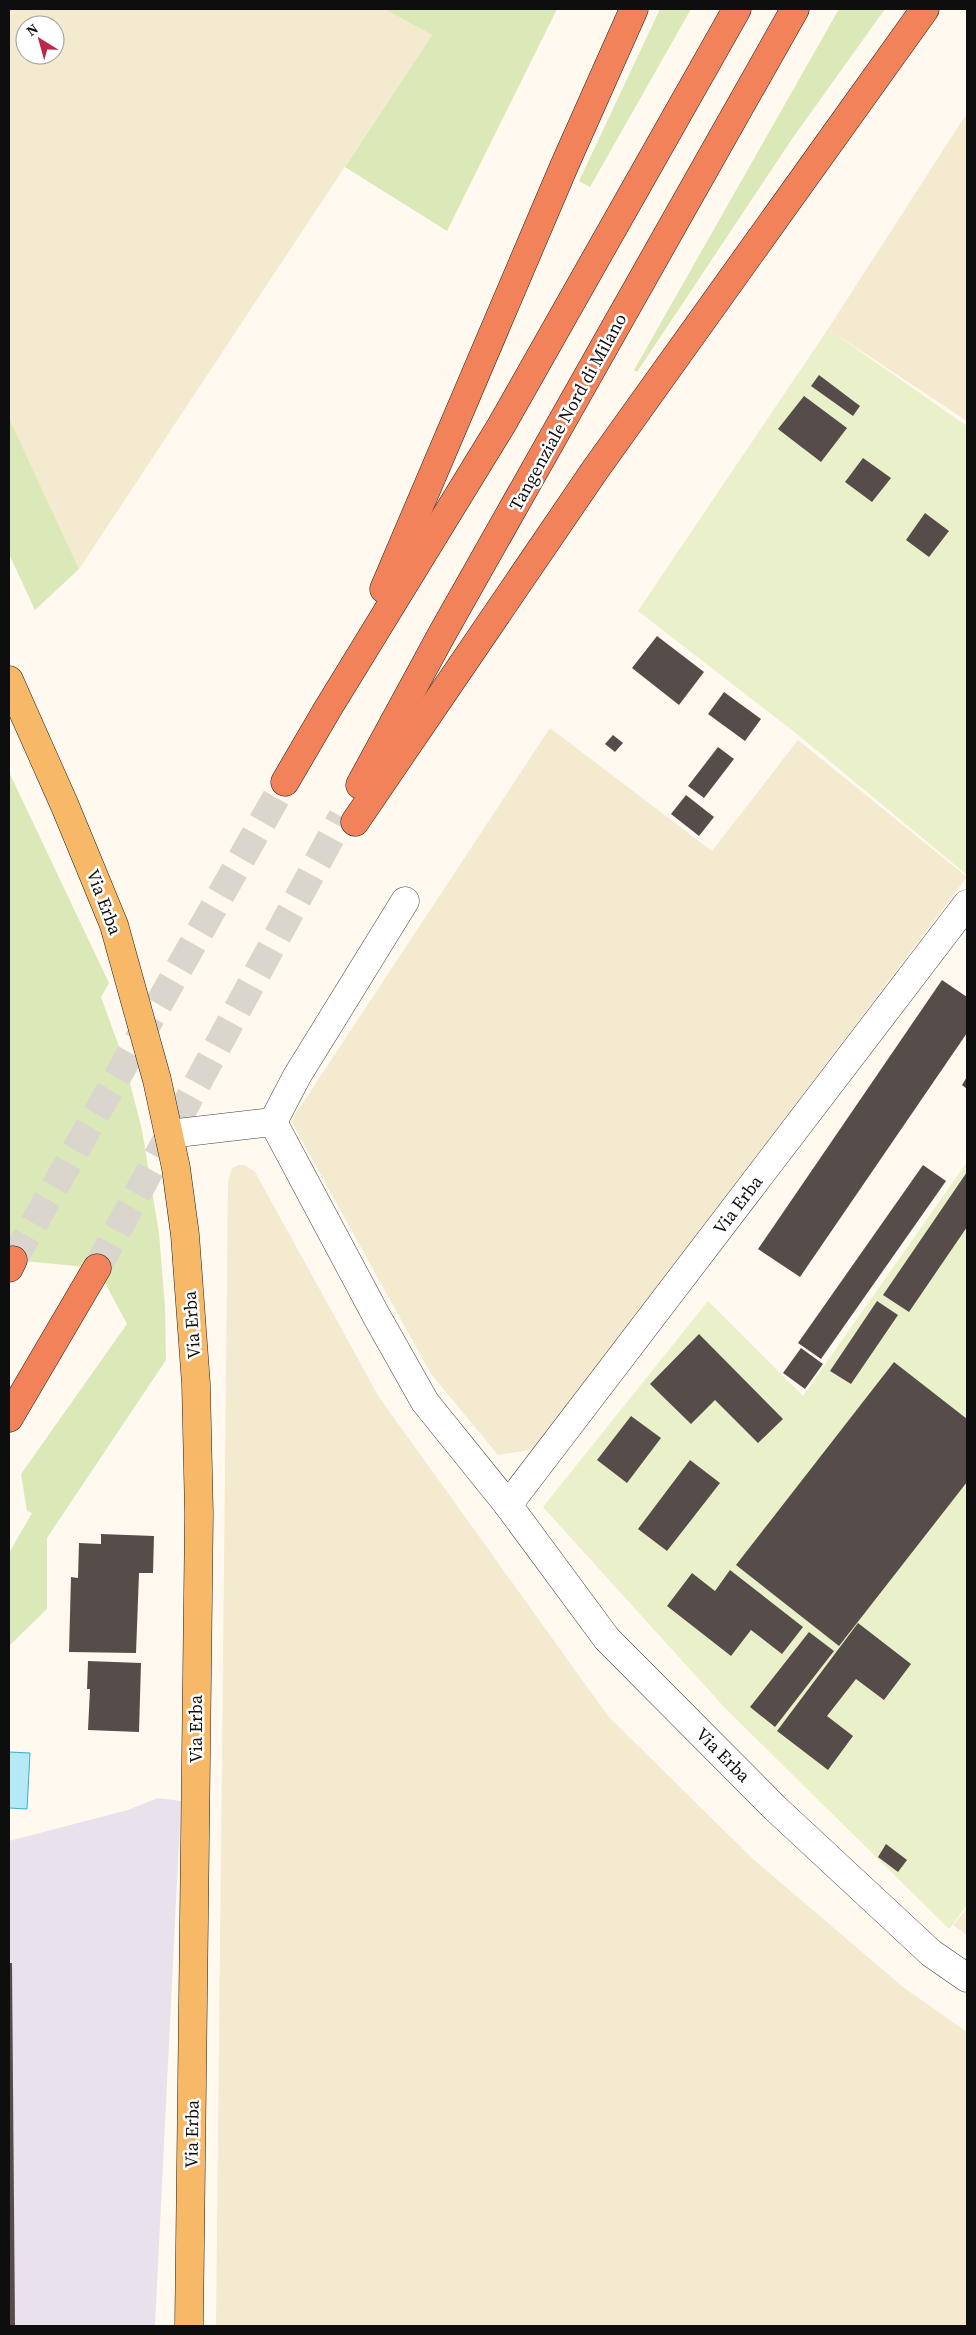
<svg xmlns="http://www.w3.org/2000/svg" width="976" height="2335" viewBox="0 0 976 2335" font-family="'Source Serif 4',serif">
<style>
.industrial{fill:#e9e2ec}
.farmland{fill:#f4eacf;fill-rule:evenodd}
.green{fill:#dbe9b9}
.pitch{fill:#eaf0ca}
.water{fill:#b4e9f5;stroke:#3cadcc}
.building{fill:#564d4a}
.lines{fill:none;stroke-linecap:round;stroke-linejoin:round}
.highway-tunnel{stroke:#dbd6cd;stroke-width:28;stroke-dasharray:28 14;stroke-linecap:butt}
.minor-casing{stroke:#414141;stroke-width:29}
.major-casing{stroke:#1f1f1f;stroke-width:29}
.highway-casing{stroke:#1f1f1f;stroke-width:29}
.minor{stroke:#fff;stroke-width:28}
.major{stroke:#f7b967;stroke-width:28}
.highway{stroke:#f28259;stroke-width:28}
.labels{text-anchor:middle;stroke-width:5;stroke-linejoin:round;paint-order:stroke}
.street-label{font-size:18px;fill:#0e0e0e;stroke:#fff}
</style>
<rect width="100%" height="100%" fill="#fff9ef"/>
<polygon class="industrial" points="158,1798 181,1801 155,2326 9,2326 9,1841 128,1810"/>
<g class="farmland">
<path d="M9 9H384L432 35 79 569 9 418ZM25 25H55V55H25Z"/>
<polygon points="967,113 967,421 828,329"/>
<polygon points="550,728 712,851 798,740 967,877 535,1449 498,1455 431,1374 291,1121"/>
<polygon points="239,1165 245,1165 255,1172 379,1397 608,1716 754,1860 903,1987 967,2032 967,2326 216,2326 228,1181 232,1168"/>
<polygon points="967,1908 967,1935 953,1925"/>
</g>
<g class="green">
<polygon points="384,9 557,9 447,231 345,167 432,35"/>
<polygon points="660,9 691,9 590,187 579,181"/>
<polygon points="839,9 885,9 792,139 637,372 634,370"/>
<polygon points="9,418 79,569 35,610 9,554"/>
<polygon points="9,772 109,983 101,997 124,1060 142,1130 159,1233 165,1307 166,1360 47,1538 47,1609 9,1646 9,1553 32,1513 27,1511 21,1474 127,1324 97,1268 13,1260 9,1258"/>
</g>
<g class="pitch">
<polygon points="828,329 967,426 967,875 797,734 638,611"/>
<polygon points="967,1162 967,1905 949,1929 725,1708 543,1507 708,1301 803,1396"/>
</g>
<polygon class="water" points="9,1752 30,1753 27,1809 9,1808"/>
<g class="building">
<polygon points="819,375 860,406 853,416 811,386"/>
<polygon points="804,396 847,428 821,462 778,429"/>
<polygon points="863,458 891,478 872,502 845,482"/>
<polygon points="925,513 949,531 929,557 906,540"/>
<polygon points="657,636 704,672 679,705 632,668"/>
<polygon points="724,692 761,719 745,741 708,714"/>
<polygon points="613,735 623,743 615,752 605,744"/>
<polygon points="718,747 734,759 704,798 688,786"/>
<polygon points="686,795 714,817 699,836 671,814"/>
<polygon points="942,980 967,997 967,1033 800,1277 758,1249"/>
<polygon points="967,1077 967,1089 962,1085"/>
<polygon points="923,1165 946,1181 821,1359 798,1343"/>
<polygon points="967,1172 967,1227 909,1312 883,1295"/>
<polygon points="877,1301 898,1315 851,1384 830,1371"/>
<polygon points="699,1334 783,1419 758,1443 715,1400 691,1424 650,1384"/>
<polygon points="801,1348 823,1364 805,1389 783,1373"/>
<polygon points="894,1362 967,1419 967,1482 839,1646 736,1565"/>
<polygon points="631,1416 661,1438 627,1483 597,1460"/>
<polygon points="690,1460 720,1483 667,1551 638,1529"/>
<polygon points="101,1534 154,1536 153,1573 139,1573 136,1653 69,1652 71,1577 78,1578 79,1543 101,1544"/>
<polygon points="730,1570 803,1627 782,1654 751,1630 731,1656 667,1606 692,1573 715,1591"/>
<polygon points="858,1623 911,1664 884,1700 856,1679 827,1716 853,1736 828,1770 777,1731"/>
<polygon points="809,1632 834,1651 775,1727 750,1707"/>
<polygon points="88,1661 141,1663 139,1732 88,1730 90,1689 87,1689"/>
<polygon points="886,1844 907,1860 898,1872 878,1857"/>
<polygon points="9,1963 12,1963 15,2326 9,2326"/>
</g>
<g class="lines">
<g class="highway-tunnel">
<polyline points="13,1260 285,782"/>
<polyline points="97,1268 342,817"/>
</g>
<g class="minor-casing">
<g id="minor">
<polyline points="273,1122 297,1076 405,901"/>
<polyline points="169,1134 273,1122 377,1317 425,1402 508,1505 607,1639 775,1808 931,1953 967,1978"/>
<polyline points="508,1505 967,904"/>
</g>
</g>
<g class="major-casing">
<polyline id="major" points="9,680 65,806 114,925 157,1080 176,1168 185,1235 196,1384 199,1514 189,2326"/>
</g>
<g class="highway-casing">
<g id="highway">
<polyline points="384,589 565,164 634,9"/>
<polyline points="285,782 327,710 501,426 737,9"/>
<polyline points="360,785 442,634 795,9"/>
<polyline points="355,822 595,470 925,9"/>
<polyline points="9,1268 13,1260"/>
<polyline points="9,1418 97,1268"/>
</g>
</g>
<use href="#minor" class="minor"/>
<use href="#major" class="major"/>
<use href="#highway" class="highway"/>
</g>
<g class="labels">
<g class="street-label">
<text transform="translate(568 412) rotate(-61)" y="6">Tangenziale Nord di Milano</text>
<text transform="translate(104 902) rotate(69)" y="6">Via Erba</text>
<text transform="translate(738 1205) rotate(-53)" y="6">Via Erba</text>
<text transform="translate(192 1325) rotate(-94)" y="6">Via Erba</text>
<text transform="translate(196 1729) rotate(-90)" y="6">Via Erba</text>
<text transform="translate(723 1755) rotate(45)" y="6">Via Erba</text>
<text transform="translate(192 2134) rotate(-89)" y="6">Via Erba</text>
</g>
</g>
<rect width="976" height="2335" fill="none" stroke="#0e0e0e" stroke-width="20"/>
<g transform="translate(40 40) rotate(323)"><circle r="24" fill="#ffffff" stroke="#9f9f9f"/>
<path d="M0-4L9 19L0 12L-9 19Z" fill="#bc274a"/>
<text y="-8" font-size="14" font-weight="bold" text-anchor="middle" fill="#0e0e0e">N</text>
</g>
</svg>
